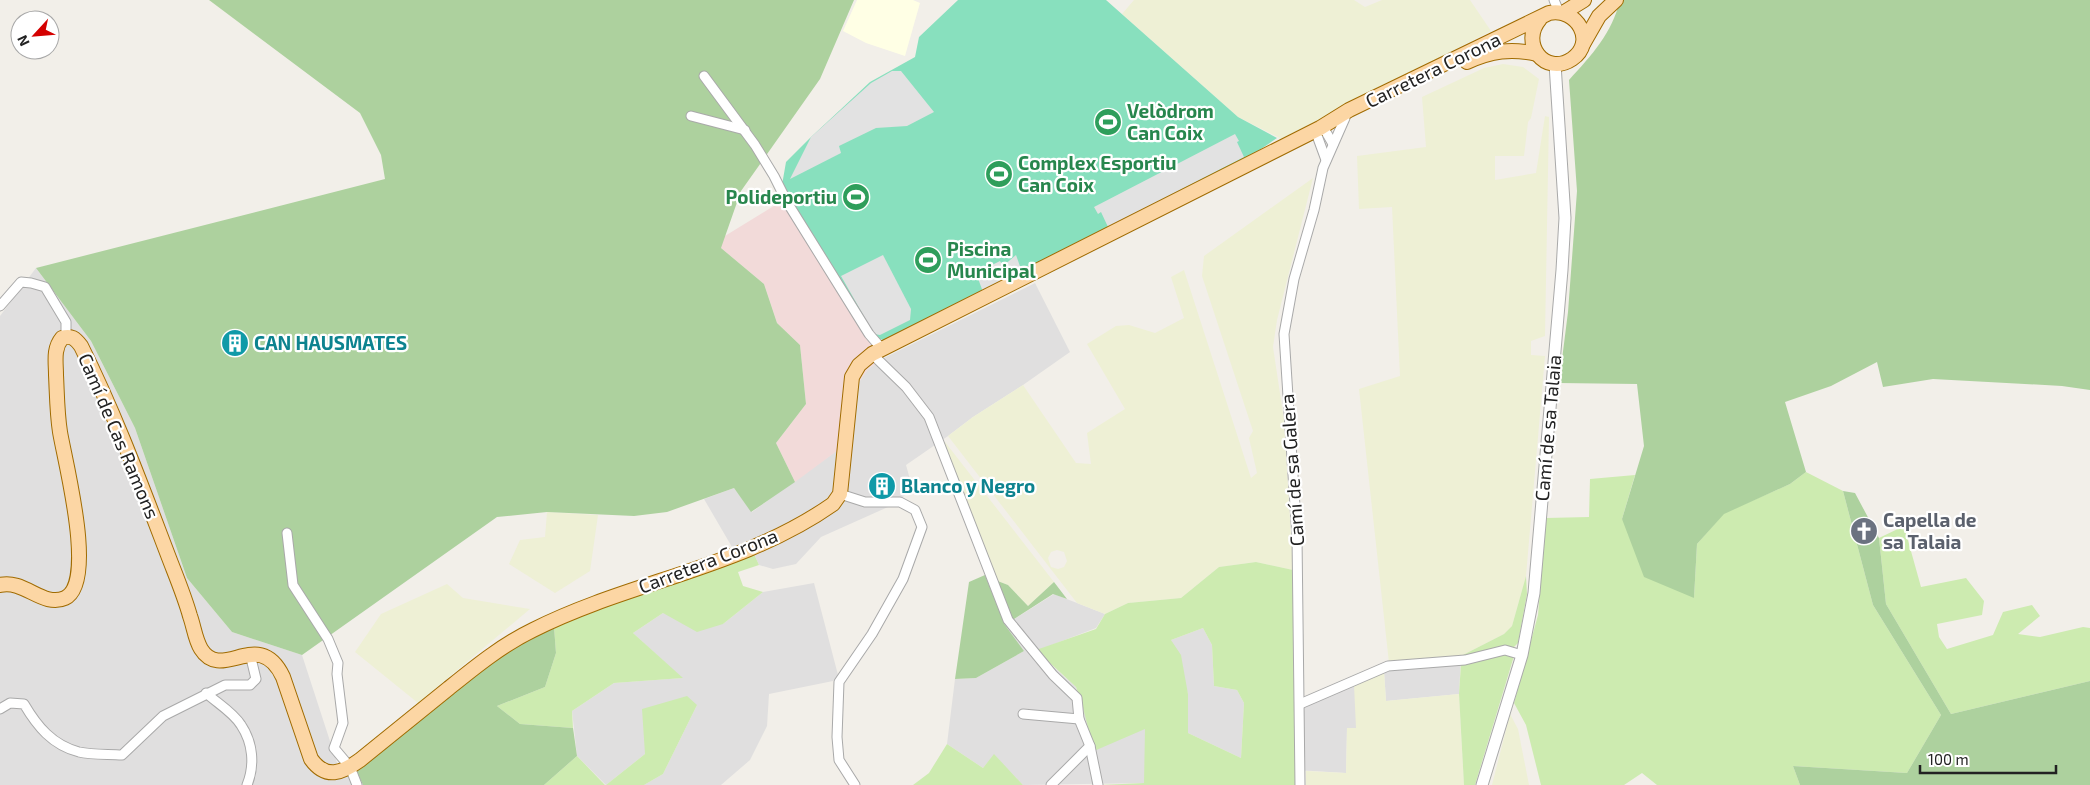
<svg xmlns="http://www.w3.org/2000/svg" width="2090" height="785" viewBox="0 0 2090 785" font-family="'Exo 2',sans-serif">
<style>
.residential{fill:#e0dfdf}
.commercial{fill:#f2dad9}
.education{fill:#ffffe5}
.farmland{fill:#eef0d5;fill-rule:evenodd}
.grass{fill:#cdebb0;fill-rule:evenodd}
.forest{fill:#add19e}
.pitch{fill:#88e0be}
.parking{fill:#e2e2e2}
.lines{fill:none;stroke-linecap:round;stroke-linejoin:round}
.minor-casing{stroke:#a9a9a9;stroke-width:11}
.tertiary-casing{stroke:#a9a9a9;stroke-width:13}
.primary-casing{stroke:#a06b00;stroke-width:16}
.minor{stroke:#fff;stroke-width:9}
.tertiary{stroke:#fff;stroke-width:11}
.primary{stroke:#fcd6a4;stroke-width:14}
.labels{text-anchor:middle;stroke-width:4.5;stroke-linejoin:round;paint-order:stroke}
.street-label{font-size:19px;fill:#222;stroke:#fff}
.leisure-label{font-size:19px;font-weight:bold;fill:#27864d;stroke:#fff;text-anchor:start}
.culture-label{font-size:19px;font-weight:bold;fill:#0d838f;stroke:#fff;text-anchor:start}
.worship-label{font-size:19px;font-weight:bold;fill:#5b616d;stroke:#fff;text-anchor:start}
</style>
<rect width="100%" height="100%" fill="#f2efe9"/>
<g class="residential">
<polygon points="36,268 91,341 135,428 187,578 232,632 302,655 342,778 356,770 363,785 0,785 0,316"/>
<polygon points="1035,283 1070,352 1023,385 973,417 948,436 906,465 913,490 888,507 821,537 796,564 773,569 759,565 754,554 739,559 704,499 734,488 752,512 853,439 855,388 868,369 884,358"/>
<polygon points="814,583 838,675 833,681 769,694 767,726 750,760 721,785 644,785 663,774 697,705 645,754 606,785 577,756 572,711 614,683 682,678 633,633 663,613 723,624 763,592"/>
<polygon points="1054,594 1105,614 1096,628 1036,651 1076,687 1082,704 1145,729 1145,783 1023,785 994,755 983,768 947,744 955,679 976,678 1024,651 1005,625"/>
<polygon points="1203,628 1212,645 1214,686 1237,690 1244,703 1241,758 1188,733 1188,694 1171,640"/>
<polygon points="1461,656 1459,694 1386,701 1384,671 1356,728 1347,729 1346,773 1296,770 1295,702 1389,663"/>
</g>
<polygon class="commercial" points="790,196 877,338 884,358 868,369 855,388 853,439 795,482 776,443 806,404 800,345 777,323 764,284 721,248 720,239"/>
<polygon class="education" points="857,0 913,0 920,3 905,56 866,43 843,31"/>
<g class="farmland">
<polygon points="1134,0 1354,0 1365,7 1382,0 1470,0 1491,31 1282,139 1238,117 1122,14"/>
<polygon points="1503,64 1523,67 1539,79 1531,118 1528,122 1524,156 1495,156 1495,180 1536,173 1545,116 1549,117 1545,336 1531,341 1531,355 1545,356 1526,576 1512,626 1504,634 1461,656 1389,663 1359,389 1400,376 1392,207 1359,209 1357,156 1426,147 1422,97 1484,68"/>
<path d="M1313 178 1277 320 1273 347 1284 420 1293 570 1256 562 1219 567 1181 598 1128 603 1105 614 1077 603 948 436 973 417 1023 385 1076 463 1091 464 1087 433 1125 409 1087 344 1116 326 1129 325 1155 333 1184 318 1171 277 1184 270 1251 478 1257 473 1249 438 1253 431 1202 276 1204 256ZM1057 550 1064 552 1067 561 1064 567 1058 569 1051 567 1048 558 1051 552Z"/>
<polygon points="940,441 945,442 1054,582 1028,606 1008,585 995,580"/>
<polygon points="547,512 598,515 590,571 555,593 509,564 520,540 545,537"/>
<polygon points="447,584 463,598 530,609 418,703 355,652 381,614"/>
<polygon points="1384,671 1386,701 1459,694 1464,785 1306,785 1306,771 1346,773 1347,728 1356,728 1354,685"/>
<polygon points="1510,714 1518,729 1529,785 1492,785"/>
</g>
<g class="grass">
<polygon points="1806,472 1843,491 1873,605 1941,715 1907,773 1793,766 1800,785 1657,785 1642,773 1624,785 1541,785 1526,725 1514,703 1538,615 1546,518 1589,517 1590,479 1635,475 1622,519 1694,598 1697,544 1724,513 1790,484"/>
<polygon points="1904,526 1921,587 1966,578 1984,601 1982,615 1937,624 1939,637 1947,649 1993,635 2003,612 2032,605 2040,616 2018,634 2040,637 2083,627 2090,628 2090,681 1951,714 1886,604 1879,538"/>
<polygon points="754,554 759,565 738,572 743,586 763,592 723,624 697,632 663,613 633,633 683,678 614,683 572,711 573,728 520,724 497,706 545,687 556,653 554,627 608,602"/>
<path d="M1256 562 1293 570 1296 785H1100L1144 783 1145 729 1094 751 1082 704 1076 687 1036 650 1096 629 1105 614 1128 603 1181 598 1219 567ZM1203 628 1212 645 1214 686 1237 690 1244 703 1241 758 1188 733V694L1181 655 1171 640Z"/>
<polygon points="1526,576 1527,594 1518,643 1514,647 1461,656 1504,634 1512,626"/>
<polygon points="1505,654 1514,656 1475,785 1464,785 1459,694 1461,663"/>
<polygon points="687,696 697,705 663,774 644,785 606,785 645,754 642,709"/>
<polygon points="947,744 983,768 994,754 1023,785 913,785 929,773"/>
<polygon points="577,756 605,785 544,785"/>
</g>
<g class="forest">
<polygon points="209,0 854,0 820,79 741,191 721,248 764,284 777,323 800,345 806,404 776,443 795,482 751,512 734,488 667,512 634,516 547,512 497,517 302,655 232,632 187,578 135,428 91,341 36,268 385,179 381,155 360,113"/>
<path d="M1620 0H2090V390L2062 386 1933 379 1883 387 1877 362 1831 386 1785 402 1806 472 1790 484 1724 514 1697 544 1694 598 1644 577 1622 519 1644 446 1637 384 1559 383 1568 312 1577 191 1569 80C1592 55 1612 33 1620 0Z"/>
<polygon points="1843,491 1855,493 1879,538 1886,604 1951,714 2090,681 2090,785 1800,785 1793,766 1907,773 1941,715 1873,605"/>
<polygon points="985,575 1005,625 1024,651 976,678 955,679 969,582"/>
<polygon points="995,580 1008,585 1028,606 1054,582 1067,599 1053,594 1011,621"/>
<polygon points="554,627 556,653 545,687 497,706 520,724 573,728 577,756 544,785 363,785 356,770 492,659"/>
</g>
<polygon class="pitch" points="958,0 1106,0 1238,117 1277,138 1255,153 886,341 877,338 782,185 786,162 810,138 870,82 915,57 919,37"/>
<g class="parking">
<polygon points="892,71 901,71 934,112 907,126 876,128 839,146 841,153 790,179 811,137 871,83"/>
<polygon points="1235,134 1239,141 1237,142 1244,157 1108,227 1101,212 1098,214 1094,207"/>
<polygon points="883,255 911,309 910,320 880,335 874,334 841,276"/>
<polygon points="1016,255 1022,272 983,292 976,273 1000,261 1003,266"/>
</g>
<g class="lines">
<g class="minor-casing">
<g id="minor">
<polyline points="1554,0 1559,12"/>
<polyline points="704,76 755,145 774,176 787,202 869,334 882,349"/>
<polyline points="691,116 745,130"/>
<polyline points="1320,128 1326,132 1333,144"/>
<polyline points="1315,130 1326,160"/>
<polyline points="0,306 21,282 31,283 45,287 66,322 66,336"/>
<polyline points="872,354 906,387 929,417 1008,620 1053,675 1077,698 1079,719 1090,746 1098,785"/>
<polyline points="840,494 865,502 900,502 915,510 922,527 903,579 872,634 839,682 837,737 839,760 855,785"/>
<polyline points="287,533 293,585 328,639 338,663 337,674 343,723 334,748 350,767 357,785"/>
<path d="M206 693C217 703 233 712 241 725 253 743 255 765 247 785"/>
<polyline points="1300,704 1388,666 1465,660 1505,650 1522,655"/>
<path d="M0 709 10 703 24 704C37 726 52 745 79 752 92 755 108 754 122 755L163 716 225 685H250L256 679 250 654"/>
<polyline points="1023,714 1079,719"/>
<polyline points="1051,785 1090,746"/>
<polyline points="1300,785 1297,537 1284,334 1294,279 1314,210 1323,168 1345,118"/>
</g>
</g>
<g class="tertiary-casing">
<polyline id="tertiary" points="1482,785 1522,655 1534,593 1562,270 1565,218 1555,64"/>
</g>
<g class="primary-casing">
<g id="primary">
<polyline points="1563,13 1584,0"/>
<polyline points="1583,44 1599,16 1616,0"/>
<path d="M1467 62C1491 51 1511 48 1537 54"/>
<path d="M0 585C24 579 43 608 65 598 97 583 65 462 60 432 57 413 57 394 56 375 56 362 53 349 62 338 71 335 75 338 81 346 116 416 143 490 171 563 178 581 185 598 190 616 194 627 195 639 201 649 222 683 259 626 283 677L311 759C326 780 342 773 360 760 390 736 419 712 449 688 475 667 502 645 533 630 630 581 742 568 833 504L840 494 852 377 859 365 872 354 1320 128 1349 110 1549 13C1577 7 1597 42 1572 59 1545 77 1519 43 1540 19"/>
</g>
</g>
<use href="#minor" class="minor"/>
<use href="#tertiary" class="tertiary"/>
<use href="#primary" class="primary"/>
</g>
<defs>
<g id="stadium-disc" transform="scale(1.4375)"><circle r="9.5" fill="#2e9e5b" stroke="#fff"/><path d="M0-5a6.5 5 0 1 0 0 10a6.5 5 0 1 0 0-10ZM-3.5-1.8h7v3.6h-7Z" fill="#fff"/></g>
<g id="building-disc" transform="scale(1.4375)"><circle r="9.5" fill="#0f9aa8" stroke="#fff"/><path d="M-4-6H4V6H1V3H-1V6H-4ZM-2.5-4.3h1.7v1.8h-1.7ZM.8-4.3h1.7v1.8H.8ZM-2.5-1h1.7V.8h-1.7ZM.8-1h1.7V.8H.8Z" fill="#fff"/></g>
<g id="church-disc" transform="scale(1.4375)"><circle r="9.5" fill="#6b7280" stroke="#fff"/><path d="M-1.2-6h2.4v3.5h3.3v2.4h-3.3V6h-2.4V-.1h-3.3v-2.4h3.3Z" fill="#fff"/></g>
</defs>
<g fill-rule="evenodd">
<use href="#stadium-disc" x="1108" y="122"/>
<use href="#stadium-disc" x="999" y="174"/>
<use href="#stadium-disc" x="856" y="197"/>
<use href="#stadium-disc" x="928" y="260"/>
<use href="#building-disc" x="235" y="343"/>
<use href="#building-disc" x="882" y="486"/>
<use href="#church-disc" x="1864" y="531"/>
</g>
<g class="labels">
<g class="street-label">
<text transform="translate(1433 70) rotate(-26)" y="7">Carretera Corona</text>
<text transform="translate(1548 428) rotate(-85)" y="7">Camí de sa Talaia</text>
<text transform="translate(119 436) rotate(67)" y="7">Camí de Cas Ramons</text>
<text transform="translate(1292 470) rotate(-94)" y="7">Camí de sa Galera</text>
<text transform="translate(708 561) rotate(-21)" y="7">Carretera Corona</text>
</g>
<g class="leisure-label">
<text x="1127" y="118">Velòdrom<tspan x="1127" dy="22">Can Coix</tspan></text>
<text x="1018" y="170">Complex Esportiu<tspan x="1018" dy="22">Can Coix</tspan></text>
<text x="837" y="204" text-anchor="end">Polideportiu</text>
<text x="947" y="256">Piscina<tspan x="947" dy="22">Municipal</tspan></text>
</g>
<g class="culture-label">
<text x="254" y="350">CAN HAUSMATES</text>
<text x="901" y="493">Blanco y Negro</text>
</g>
<g class="worship-label">
<text x="1883" y="527">Capella de<tspan x="1883" dy="22">sa Talaia</tspan></text>
</g>
</g>
<g transform="translate(35 35) rotate(244)"><circle r="24" fill="#ffffff" stroke="#a7a7a7"/>
<path d="M0-4L9 19L0 12L-9 19Z" fill="#d40000"/>
<text y="-8" font-size="14" font-weight="bold" text-anchor="middle" fill="#222222">N</text>
</g>
<path d="M1920 765v8h136v-8" fill="none" stroke="#222222" stroke-width="2.5"/>
<text x="1928" y="765" font-size="15" fill="#222222" stroke="#ffffff" stroke-width="4" paint-order="stroke">100 m</text>
</svg>
